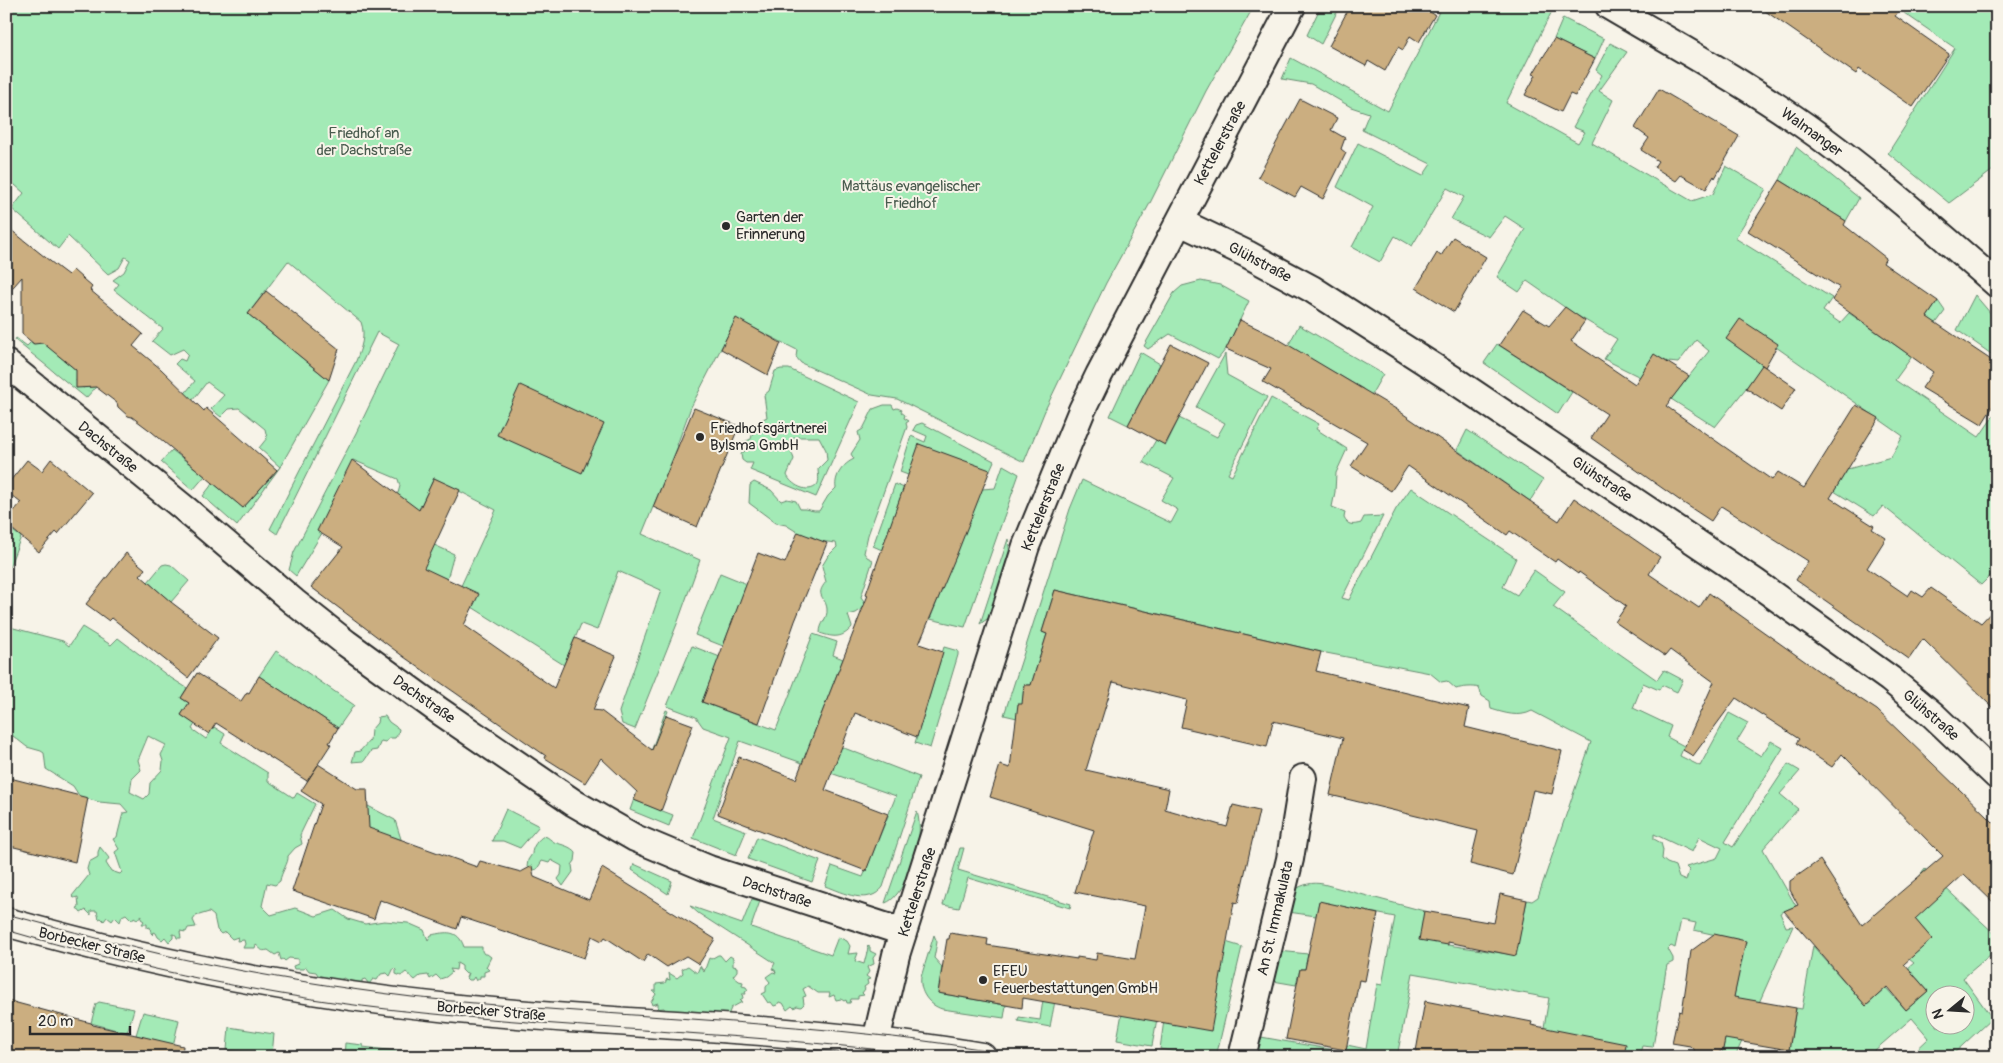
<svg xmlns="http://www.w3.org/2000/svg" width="2003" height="1063" viewBox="0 0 2003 1063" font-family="Pangolin,sans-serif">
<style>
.green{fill:#a3eab6;stroke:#678a70;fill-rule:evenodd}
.building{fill:#cbae80;stroke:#2b2b2b}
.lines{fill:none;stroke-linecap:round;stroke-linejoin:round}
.street-casing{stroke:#2b2b2b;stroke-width:30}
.secondary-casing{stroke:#2b2b2b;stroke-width:31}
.street{stroke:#f7f3e8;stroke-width:26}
.secondary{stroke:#f7f3e8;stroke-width:28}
.tram{stroke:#2b2b2b;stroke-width:1}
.poi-dot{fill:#2b2b2b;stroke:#f7f3e8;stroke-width:2}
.labels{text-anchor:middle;stroke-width:4;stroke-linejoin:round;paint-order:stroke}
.street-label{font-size:15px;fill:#2b2b2b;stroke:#f7f3e8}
.park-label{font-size:15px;fill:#495b4e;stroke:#f7f3e8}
.poi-label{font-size:15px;fill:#2b2b2b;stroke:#f7f3e8;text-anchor:start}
</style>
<rect width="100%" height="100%" fill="#f7f3e8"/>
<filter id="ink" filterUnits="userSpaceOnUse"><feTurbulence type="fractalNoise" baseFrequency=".02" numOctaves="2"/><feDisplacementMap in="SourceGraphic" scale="10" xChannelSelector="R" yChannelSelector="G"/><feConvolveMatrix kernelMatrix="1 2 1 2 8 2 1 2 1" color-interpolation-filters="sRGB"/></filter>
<g filter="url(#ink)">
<g class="green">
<path d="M6 6H1254L1206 91 1149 205 1106 283 1046 408 1024 462 897 399 872 395 801 363 796 357 797 350 736 319 691 407 677 445 678 446 642 534 700 560 677 624 635 729 622 724 619 712 661 590 618 571 597 630 581 624 564 665 472 607 460 588 496 510 434 478 408 533 454 554 439 609 392 496 398 493 400 486 398 479 353 460 322 533 296 576 289 570 294 552 356 433 399 344 377 332 277 534 270 529 356 361C361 348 366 336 361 322L288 261 248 314 329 380 280 467 237 526 203 496 213 483 243 508 280 467 259 448 267 438 265 429 239 408 229 409 221 417 211 409 224 395 207 382 192 401 173 408 195 381 175 364 180 359 185 361 188 354 183 349 170 355 152 341 163 329 114 290 119 284 113 280 124 272 130 260 125 257 119 268 108 274 68 236 58 249 12 209 24 193 6 177Z"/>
<polygon points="1321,6 1340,6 1321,44 1307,35"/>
<polygon points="1442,6 1544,6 1552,11 1506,103 1578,143 1585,132 1573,127 1602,75 1596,70 1610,43 1627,52 1599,91 1613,100 1592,143 1692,201 1713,194 1726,166 1766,189 1735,238 1832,298 1823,311 1840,323 1849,313 1904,351 1938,301 1945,311 1895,380 1979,437 1997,411 1997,569 1981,585 1883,506 1874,516 1834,491 1848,469 1891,457 1903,436 1776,347 1746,388 1715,427 1671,399 1709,351 1696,340 1678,363 1668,362 1654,355 1640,377 1604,359 1617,339 1573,313 1527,281 1519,292 1497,277 1525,229 1505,216 1489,237 1451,219 1464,197 1447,188 1412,246 1395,236 1380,262 1352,247 1373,207 1337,187 1358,143 1423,176 1431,164 1362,130 1369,113 1351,107 1311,84 1282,79 1291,58 1388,111"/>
<polygon points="1909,6 1997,6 1997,167 1949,203 1888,153 1955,48 1904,13"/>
<polygon points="1563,18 1604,39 1595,59 1554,39"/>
<polygon points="1796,147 1859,198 1846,221 1780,180"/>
<polygon points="1201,281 1220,285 1249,301 1226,349 1218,359 1170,334 1148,349 1144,346 1174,293 1182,286"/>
<polygon points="1975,295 1997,321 1997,358 1957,330"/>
<polygon points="1299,325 1383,374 1370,397 1363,389 1288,346"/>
<polygon points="16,338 27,346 31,342 33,344 42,341 78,372 76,381 83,388 92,385 96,387 86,398 15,340"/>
<polygon points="1497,344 1572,392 1558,414 1484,363"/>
<polygon points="1140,352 1160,364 1128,425 1110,416"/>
<path d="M1225 354 1227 375 1267 397 1228 474 1232 476 1271 398 1319 424 1316 429 1347 449 1336 473 1335 492 1332 507 1345 512 1344 518C1348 526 1353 525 1361 523L1364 517 1383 516 1342 598 1349 600 1396 509 1411 488 1516 558 1503 587 1517 595 1534 570 1565 592 1553 607 1657 680 1664 670 1683 680 1677 692 1662 685 1659 690 1643 683 1633 708 1671 726 1667 737 1684 746 1680 756 1700 766 1729 713 1748 723 1737 741 1761 756 1771 741 1783 748 1725 842 1733 847 1788 764 1800 771 1780 794 1798 809 1763 849 1796 906 1780 913 1786 927 1793 926 1735 1057 1722 1053 1742 957 1738 940 1694 930 1696 923 1681 920 1675 948 1671 946 1668 949 1673 958V962L1667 965 1666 970 1653 1047 1642 1046 1639 1057H1539L1549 998 1413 973 1397 1057H1260L1258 1050 1261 1037 1345 1052 1347 1045 1366 1049 1377 984 1382 985 1395 917 1319 902 1316 916 1288 912 1294 890C1304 884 1312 882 1323 884L1424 911 1448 945 1515 955 1527 900 1532 901 1538 897 1591 742 1532 711C1519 718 1504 713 1491 709L1490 701 1482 696 1479 688C1474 686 1462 687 1456 689L1447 681 1441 682 1430 673 1321 652 1055 590 1042 632 1047 634 1031 685H1024L1023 698 1026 700 1017 718 1004 715 1070 509 1082 480 1171 523 1178 510 1161 500 1174 478 1143 462 1156 440 1166 445 1179 418 1217 437 1225 423 1196 407ZM1654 834 1692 852 1699 837 1722 848 1717 858 1686 867 1689 870 1686 881 1679 878 1675 866 1667 863 1662 859 1663 850 1661 843 1654 839Z"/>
<path d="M781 369H789L859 402 816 497 750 470 753 463H746L742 460 741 454 745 451 744 442 751 439C754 427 756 422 767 417L764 395 769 391 775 371ZM798 437H819L826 450 827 460 818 469C818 474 820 481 817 485 808 495 790 484 787 475L794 459 789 446 792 439Z"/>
<path d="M884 405H892L894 409 897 408 902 410 901 412 905 415 904 418 909 421 906 423 907 427 868 535 864 553 867 557 873 560 861 597 864 601 865 607 856 613 848 615 852 627C843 638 834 638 820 633 820 622 828 619 827 609 826 597 814 596 826 582L822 566 828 556 837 547 836 543 819 541 811 536 805 537 786 525 776 523 749 503 750 485 754 482 771 490 781 501 787 499 796 501 800 509C807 508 812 512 819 511L828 496 836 488C834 476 843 464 854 459L851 454 860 440 858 432 863 429 873 409Z"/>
<polygon points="922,423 994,461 990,470 908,475 900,472 911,436 925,442 927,436 913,430 916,425"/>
<polygon points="1467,430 1543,480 1530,501 1457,450"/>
<polygon points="172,450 205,476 193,490 161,462"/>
<polygon points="1003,465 1019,474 965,627 930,619 982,489 995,488"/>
<polygon points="895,484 904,488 882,550 873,546"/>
<polygon points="6,526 21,537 6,575"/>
<polygon points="1008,539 1010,555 990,617 980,624"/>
<polygon points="166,564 171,565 189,581 171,602 148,582 162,565"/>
<polygon points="720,573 747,584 723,646 695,635"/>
<path d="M6 626 63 641 69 646 82 627 111 645 118 638 168 676 187 688 181 698 189 703 181 715 195 724 192 729 206 739 214 727 225 734 221 743 268 773V781L294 798 297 793 315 804 300 835 302 844 295 848 288 856C289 863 281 872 280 881L275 885 267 883 262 906 271 915 295 908 316 916 335 910 348 919 365 924 384 921 408 923 424 930 428 940 431 935C446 932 458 929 464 947H482V951L484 954H487L491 957 486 967 489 970 484 972V976H480V978L476 981 474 977 472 980H468L466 978 468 973 466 974 462 970V966L457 963 456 970 450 969 452 972 446 977 440 979 436 975 430 979 428 975 420 976 415 980 406 972 401 976 396 974V970L394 968 390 976 387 973 381 974 377 980 373 979 369 984 365 979 362 980V985H359L354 981 352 982 344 978 339 980 337 983 326 977 325 980 322 981 316 972 309 971 306 967 303 969H294L293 966 298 964V959L289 958 285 961 283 959 281 960 279 953 275 955 268 950C260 952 262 949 256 945L255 948H243L245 944 244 940 237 941 238 937 232 939 225 932 221 934 217 930 214 916 209 912 196 916 193 920 196 927 188 928 186 932 180 931 181 938H177L176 935 173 934V938L169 942 165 937 162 940 158 937 156 933 154 932 153 935 151 933 150 927 147 928V924H142L144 921 141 919 142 915 137 919 134 917 132 920 126 914 122 916 120 922 115 917 112 921 107 917 104 921 101 918 99 919 97 911H91V915L86 910 81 913 77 908 79 907 78 897 74 898 72 896 89 875 87 869 89 862 98 857V852L100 847 109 858 106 863 111 871 120 874 122 872 115 852 119 849 113 839 117 837 123 813 128 812 121 804 99 802 80 797 73 786 46 769 44 753 41 751 27 747 13 736 6 741ZM148 736 166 745 161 755 163 761 162 770 150 783 149 794 144 799 130 792 132 779 141 770 138 760Z"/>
<path d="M813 634 837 642 833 655 843 659 813 736 919 777 883 887C869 906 843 893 825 886L832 866 863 877 896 796 740 741 713 818 746 831 736 855 693 838 731 737 703 727 696 717 667 706 692 646 720 657 702 702 776 730Z"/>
<polygon points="944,647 958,651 958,655 930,748 915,743"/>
<polygon points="276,651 354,705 338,728 259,676"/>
<polygon points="666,710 668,711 634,800 673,815 669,826 630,810"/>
<polygon points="385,716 389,722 399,729 398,734 395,738 390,738 385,742 381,741 377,750 371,751 364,761 352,762 355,752 360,751 370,740 371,730 377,723 378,717"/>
<polygon points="368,806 395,820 401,839 396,855 345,807"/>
<polygon points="506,809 539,826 520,848 503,841 492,841"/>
<path d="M917 811C919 819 920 827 919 835 917 852 904 898 885 903Z"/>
<path d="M544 836C549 837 550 840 554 842 562 845 571 846 576 853L575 861 572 865 573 872 563 886 558 879 561 875 562 866 551 860 549 863 542 861 537 869 531 871 527 867 528 860 532 854C532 847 538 839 544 836Z"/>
<polygon points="757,837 820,861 812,882 748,859"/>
<polygon points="960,848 964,848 958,870 1071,904 1070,908 968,878 959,908 943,905"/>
<polygon points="634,864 672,881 668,894 632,870"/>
<path d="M1925 869 1997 936V949L1963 978 1992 1018 1950 1057H1909L1929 1038 1912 1018 1867 1057H1833L1789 1050 1796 1008 1802 1009 1813 946 1866 1006 1886 988 1906 1010 1928 991 1908 968 1914 963 1909 959 1932 939 1914 918 1919 877ZM1936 996H1966V1026H1936Z"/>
<polygon points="752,899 760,901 751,927 831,955 838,937 847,941 850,946 848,954 858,953 855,961 864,964 868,948 867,946 870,947 870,951 876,954 873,958 874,964 867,967 869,972 866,976 870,979 867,980 868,984 864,987 865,989 862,993 864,995 858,996 858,999 851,999 850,1003 847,1003 846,1000 844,1001 841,999 836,1000 834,995 829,997 830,993 818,993 808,986 803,989 806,996 803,997 804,1004 801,1007 797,1006 794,1008 792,1006 787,1010 783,1003 779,1002 777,1005 774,1006 771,1002 768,1003 762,994 766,992 766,987 770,982 766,977 773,972 776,973 775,970 772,969 775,963 698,913 690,906 742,924"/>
<path d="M934 935 937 942 934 958 942 967 938 993 1006 1005 1004 1018 942 1009C929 1005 919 992 921 977Z"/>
<polygon points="1216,939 1242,947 1216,1057 1205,1057 1160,1049 1164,1020"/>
<polygon points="1279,951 1308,954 1305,969 1300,969 1296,985 1273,981"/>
<path d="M1050 954C1065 968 1053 1008 1050 1027L1018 1021 1019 1017 1040 1020Z"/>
<polygon points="718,955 720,955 725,961 730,956 733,958 733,966 737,967 737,971 733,976 739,981 743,982 742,986 746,987 748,990 745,992 746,994 742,994 743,998 740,1000 742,1002 731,1008 727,1018 693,1014 689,1009 688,1012 666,1013 664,1008 656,1009 658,1007 658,1003 652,1005 651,1002 656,994 653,991 656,991 656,984 665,983 667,979 670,980 669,973 677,978 683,973 682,969 688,966 697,973 700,966 704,972 709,958 711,959"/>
<polygon points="1167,964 1152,1046 1117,1040 1130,970"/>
<polygon points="99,1002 134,1009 127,1033 91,1023 96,1004"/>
<polygon points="143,1012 179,1020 173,1046 136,1035"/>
<polygon points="229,1027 274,1034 272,1055 227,1050"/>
<polygon points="345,1043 363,1045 363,1047 429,1055 429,1057 344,1057"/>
</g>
<g class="building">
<polygon points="1350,6 1420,6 1435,15 1419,42 1410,36 1403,50 1398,47 1385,71 1368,61 1366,66 1329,46"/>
<polygon points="1758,6 1902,6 1895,16 1949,54 1913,107 1859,69 1856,74"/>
<polygon points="1554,39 1595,59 1575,96 1570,94 1561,112 1525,95 1536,75 1533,74"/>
<polygon points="1659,89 1739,136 1715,178 1714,176 1706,189 1681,175 1676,181 1654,167 1658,161 1641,150 1649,138 1635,128"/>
<polygon points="1300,99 1337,118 1331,130 1345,138 1341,149 1346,153 1323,199 1301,187 1295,197 1258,177"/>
<polygon points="1780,180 1846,221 1844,225 1886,258 1883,263 1938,301 1927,317 1997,364 1997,400 1982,424 1922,388 1933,372 1832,300 1840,288 1748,231"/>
<polygon points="6,226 60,269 68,275 73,270 92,287 90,290 143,334 133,346 161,369 204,411 206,408 277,470 243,508 152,432 132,417 128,416 118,407 117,403 96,387 76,388 76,370 43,343 34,344 22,334 22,277 6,295"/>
<polygon points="1453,237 1486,257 1454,312 1416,288 1437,253 1441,256"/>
<polygon points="266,291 339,349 329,380 248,314"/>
<polygon points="1565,307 1585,321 1571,341 1635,384 1654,354 1689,376 1666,406 1772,480 1778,472 1804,488 1856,405 1879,418 1830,498 1874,526 1872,529 1886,538 1867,568 1908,596 1912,590 1923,597 1931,588 1981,623 1997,606 1997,712 1923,639 1909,659 1796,580 1808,561 1721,506 1711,521 1682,502 1591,438 1607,414 1499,345 1523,310 1549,326"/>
<polygon points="736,318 781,343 768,375 721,349"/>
<polygon points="1740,319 1778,344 1765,367 1726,339"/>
<polygon points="1240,320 1275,337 1396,409 1559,521 1574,498 1660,557 1649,574 1699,608 1709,593 1827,677 1877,710 1987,816 1997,826 1997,906 1964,874 1915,919 1932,939 1904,964 1928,991 1906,1010 1887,987 1866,1006 1784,911 1798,905 1790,890 1790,881 1820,860 1862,925 1943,856 1842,754 1832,767 1796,743 1799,739 1736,698 1693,756 1683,750 1714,682 1670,650 1665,656 1615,622 1626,606 1579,572 1578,574 1557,559 1555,562 1510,531 1507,535 1408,466 1391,491 1351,466 1367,442 1263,382 1271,369 1226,349"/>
<polygon points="1171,344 1208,363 1165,445 1128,425"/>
<polygon points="1762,365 1796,388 1781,411 1746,388"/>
<polygon points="520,385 604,424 582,473 497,435"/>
<polygon points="694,408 739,426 697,527 653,507"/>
<polygon points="919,444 990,470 957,554 919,644 943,652 917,737 855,713 825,790 888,814 866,871 718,814 739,757 796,779 868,595 866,594"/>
<polygon points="51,459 92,493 58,534 56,532 39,552 6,524 6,520 21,503 6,491 6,486 27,460 42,471"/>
<polygon points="352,460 419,510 434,478 460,490 424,568 479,594 464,625 554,688 575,638 616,656 593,710 601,711 652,750 666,715 693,725 661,811 634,800 637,792 601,758 585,783 564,770 545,758 546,756 404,657 311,587 343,547 317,531"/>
<polygon points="798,532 827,543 795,621 759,723 702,702 758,553 785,563"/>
<polygon points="126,553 145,569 140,575 171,602 218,638 188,678 112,618 109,621 86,604"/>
<polygon points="1055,590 1321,652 1316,671 1469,708 1465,727 1562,751 1552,794 1533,790 1513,875 1470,864 1478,831 1330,795 1343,738 1273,721 1267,747 1181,727 1187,700 1113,682 1086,770 1169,789 1165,809 1227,827 1233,805 1259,811 1238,903 1234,902 1211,1031 1023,998 1022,1008 938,993 947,939 949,939 950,933 988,939 987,945 1077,959 1077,957 1096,960 1097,953 1135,959 1145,906 1075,892 1094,830 990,797 1000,765 1010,768 1018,704 1022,704 1024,685 1031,685 1047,634 1042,632"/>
<polygon points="197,673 241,701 247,692 249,693 259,676 338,728 329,743 331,744 318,764 357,789 367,789 369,828 477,867 480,861 521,872 532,866 534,877 589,900 602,868 715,939 699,964 686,956 667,967 648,954 643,962 605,937 602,941 592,936 584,958 461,917 457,929 380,900 374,919 292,891 321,804 301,791 318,765 307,781 216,723 209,734 181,715 189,703 181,698"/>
<polygon points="6,777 88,798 75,862 6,845"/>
<polygon points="1500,894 1527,900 1516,956 1448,942 1448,945 1419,940 1424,911 1494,923"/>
<polygon points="1319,901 1378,914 1365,981 1359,980 1346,1050 1286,1039 1300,969 1305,969"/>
<polygon points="1714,934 1746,941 1734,997 1796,1008 1789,1050 1725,1039 1723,1049 1714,1057 1700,1057 1690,1046 1672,1043 1679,1011 1682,1012 1691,951"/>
<polygon points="6,1000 91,1023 93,1025 183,1046 182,1057 6,1057"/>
<polygon points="1425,1001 1532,1022 1531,1025 1626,1044 1624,1057 1415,1057"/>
</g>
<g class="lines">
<g class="street-casing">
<g id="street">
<path d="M1609 6C1680 48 1752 87 1819 136 1881 182 1939 233 1997 284"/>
<polyline points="1180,222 1247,254 1312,289 1454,380 1755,582 1890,679 1933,715 1997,776"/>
<polyline points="6,363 185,509 294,602 346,643 438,710 574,803 635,838 709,869 903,932"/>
<polyline points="876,1041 896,955 1026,546 1082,410 1099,375 1292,6"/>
<polyline points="1242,1057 1290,859 1303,778"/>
</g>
</g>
<g class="secondary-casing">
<path id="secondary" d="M6 922C151 963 299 993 449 1008 626 1026 805 1026 982 1057"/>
</g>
<use href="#street" class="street"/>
<use href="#secondary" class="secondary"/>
<g class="tram">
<path d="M6 914C68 930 130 948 192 961 265 976 339 988 412 997 617 1019 823 1019 1026 1057"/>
<path d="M6 930C139 969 276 998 414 1012 588 1030 763 1033 936 1057"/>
</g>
</g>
</g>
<g class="poi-dot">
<circle cx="726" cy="226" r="5"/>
<circle cx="700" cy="437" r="5"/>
<circle cx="983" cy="980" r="5"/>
</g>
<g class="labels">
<g class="street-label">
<text transform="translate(1812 132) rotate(36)" y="5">Walmanger</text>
<text transform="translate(1220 143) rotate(-62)" y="5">Kettelerstraße</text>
<text transform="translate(1260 262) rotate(28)" y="5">Glühstraße</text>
<text transform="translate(108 447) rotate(39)" y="5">Dachstraße</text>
<text transform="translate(1602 479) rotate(34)" y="5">Glühstraße</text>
<text transform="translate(1043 507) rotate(-68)" y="5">Kettelerstraße</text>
<text transform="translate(424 699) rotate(35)" y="5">Dachstraße</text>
<text transform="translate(1931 715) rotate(41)" y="5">Glühstraße</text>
<text transform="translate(777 892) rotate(18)" y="5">Dachstraße</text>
<text transform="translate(917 892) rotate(-72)" y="5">Kettelerstraße</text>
<text transform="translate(1275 918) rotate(-77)" y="5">An St. Immakulata</text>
<text transform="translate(92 945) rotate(14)" y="5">Borbecker Straße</text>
<text transform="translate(491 1011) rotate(5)" y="5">Borbecker Straße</text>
</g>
<g class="park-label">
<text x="364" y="138">Friedhof an<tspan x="364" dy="17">der Dachstraße</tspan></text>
<text x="911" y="191">Mattäus evangelischer<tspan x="911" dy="17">Friedhof</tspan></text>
</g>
<g class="poi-label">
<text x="736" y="222">Garten der<tspan x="736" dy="17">Erinnerung</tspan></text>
<text x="710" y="433">Friedhofsgärtnerei<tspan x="710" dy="17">Bylsma GmbH</tspan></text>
<text x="993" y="976">EFEU<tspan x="993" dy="17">Feuerbestattungen GmbH</tspan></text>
</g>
</g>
<rect width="2003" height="1063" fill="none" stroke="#f7f3e8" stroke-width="25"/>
<rect x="12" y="12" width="1978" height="1038" fill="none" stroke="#2b2b2b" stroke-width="2" filter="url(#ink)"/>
<g transform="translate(1950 1010) rotate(252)"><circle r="24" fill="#f7f3e8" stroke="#a5a39c"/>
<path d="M0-4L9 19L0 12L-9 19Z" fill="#2b2b2b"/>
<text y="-8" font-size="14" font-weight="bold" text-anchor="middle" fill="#2b2b2b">N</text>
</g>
<path d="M30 1026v8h100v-8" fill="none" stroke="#2b2b2b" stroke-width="2.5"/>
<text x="38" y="1026" font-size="15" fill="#2b2b2b" stroke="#f7f3e8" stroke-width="4" paint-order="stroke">20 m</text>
</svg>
